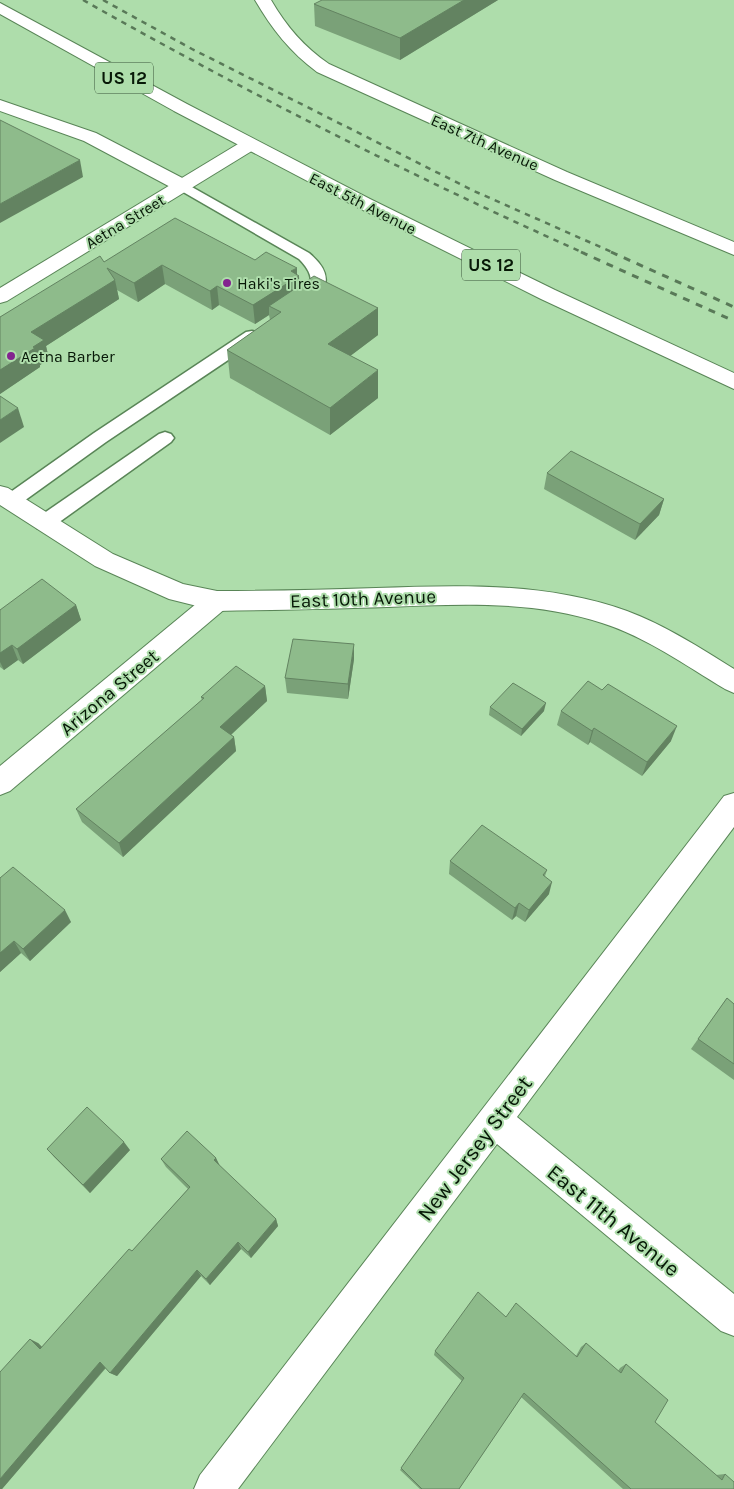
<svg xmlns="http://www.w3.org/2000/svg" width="734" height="1489" viewBox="0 0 734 1489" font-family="Karla,sans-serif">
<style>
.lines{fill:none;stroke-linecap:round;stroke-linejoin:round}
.lane-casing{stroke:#598557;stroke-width:3}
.street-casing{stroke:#598557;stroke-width:2}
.secondary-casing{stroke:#598557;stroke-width:2}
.primary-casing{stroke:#598557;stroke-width:2}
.lane{fill:#fff;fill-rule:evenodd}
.street{fill:#fff;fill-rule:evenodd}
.secondary{fill:#fff;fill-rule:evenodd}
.primary{fill:#fff;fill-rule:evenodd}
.rail-far1{stroke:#597958;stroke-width:2.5;stroke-dasharray:5.5 5.5;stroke-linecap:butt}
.rail{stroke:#597958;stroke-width:3;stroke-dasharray:7 7;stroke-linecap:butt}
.wall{fill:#7aa178}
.shaded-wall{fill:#638361}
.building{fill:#8ebb8b;stroke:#638361}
.poi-dot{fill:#83248f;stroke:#aeddab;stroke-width:2}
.labels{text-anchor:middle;stroke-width:4;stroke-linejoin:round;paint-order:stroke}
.far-street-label{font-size:16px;fill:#071807;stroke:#aeddab}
.far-poi-label{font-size:16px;fill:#071807;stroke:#aeddab;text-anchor:start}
.shield{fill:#aeddab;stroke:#395338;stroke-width:1}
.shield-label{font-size:18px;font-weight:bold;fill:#071807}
.street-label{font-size:19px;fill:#071807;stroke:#aeddab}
.near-street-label{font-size:22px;fill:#071807;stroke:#aeddab}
</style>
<rect width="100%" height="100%" fill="#aeddab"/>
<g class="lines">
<g class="lane-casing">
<g id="lane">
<path d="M183 182 309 253C322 264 333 278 320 294 316 300 311 304 304 306L298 304 296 301C299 297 302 295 305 292 317 281 308 268 299 259L178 189 176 186 178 183Z"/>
<polygon points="252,331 258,332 260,336 258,340 106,442 17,506 11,507 5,506 2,501 5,496 94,433 246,332"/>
<polygon points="165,432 171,434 174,438 171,442 51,528 44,530 37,528 35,523 37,518 159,434"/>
</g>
</g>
<g class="street-casing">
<g id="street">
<polygon points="0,100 96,133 190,182 192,186 190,190 183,192 176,190 84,141 0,111"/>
<polygon points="217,591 226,594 230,601 226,608 10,791 0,795 0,766 208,594"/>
<polygon points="734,793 734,827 517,1117 734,1294 734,1336 721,1331 497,1144 238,1489 194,1489 200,1475 724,796"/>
</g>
</g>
<g class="secondary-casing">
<g id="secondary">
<path d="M255 0H271C286 26 304 47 329 64L567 172 734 242V255L555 180 317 72C290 52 272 29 255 0Z"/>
<polygon points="249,140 255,141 258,145 255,149 7,301 0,303 0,288 243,141"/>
<path d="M0 486 8 488 113 554 183 584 217 591C270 591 323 590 376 588 461 585 546 582 627 611 665 625 700 648 734 669V693L725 689C685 665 646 637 602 623 533 600 458 604 387 607 331 609 274 610 217 611L169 599 95 566 0 505Z"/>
</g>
</g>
<g class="primary-casing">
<polygon id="primary" points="0,3 187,104 370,199 555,290 734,373 734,389 541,299 357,207 174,111 0,14"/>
</g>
<use href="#lane" class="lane"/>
<use href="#street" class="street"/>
<use href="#secondary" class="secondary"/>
<use href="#primary" class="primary"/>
<g class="rail-far1">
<path d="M83 0C246 92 413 177 584 253"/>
<polyline points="103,0 192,49 474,191 614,253"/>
</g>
<g class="rail">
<polyline points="581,252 734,321"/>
<polyline points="611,252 734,307"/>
</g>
</g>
<g class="wall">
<polygon points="498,0 400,60 315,26 314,4"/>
<polygon points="255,260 297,274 300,285 378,308 378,335 350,356 378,398 330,435 230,378 227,350 270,320 269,315 255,324 219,305 212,310 165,284 138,302 117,290 119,299 46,346 49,359 40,365 40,367 0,394 0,317 104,262"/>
<polygon points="547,473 664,499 659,515 635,540 544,489"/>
<polygon points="76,605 81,620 23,664 18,660 4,670 0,667 0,610"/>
<polygon points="354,659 348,699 287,693 285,678"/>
<polygon points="265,686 267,701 231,735 234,737 236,751 123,857 82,822 76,809 202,700 201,697"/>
<polygon points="490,707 544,711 521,736 489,715"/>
<polygon points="561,711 671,741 642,776 590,742 588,745 557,725"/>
<polygon points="450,861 547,870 545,876 549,894 525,922 516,916 512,920 449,874"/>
<polygon points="0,878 71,922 30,961 21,953 0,972"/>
<polygon points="727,998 734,1004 734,1080 691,1049"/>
<polygon points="47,1149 130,1150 90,1193 54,1157"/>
<polygon points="216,1158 219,1166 276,1219 278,1226 251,1258 241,1249 210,1285 201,1276 117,1376 110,1373 106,1368 2,1489 0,1489 38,1343 42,1347 132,1251 188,1189 166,1167 161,1159"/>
<polygon points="506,1317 576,1356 581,1347 586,1343 618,1371 620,1368 626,1364 655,1422 716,1475 725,1474 734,1489 623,1489 521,1397 459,1489 420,1489 400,1470 462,1381 434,1355 435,1351"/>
</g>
<g class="shaded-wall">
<polygon points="464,0 498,0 400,60 400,38"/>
<polygon points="80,160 83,177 0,223 0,204"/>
<polygon points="162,265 165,284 138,302 134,283"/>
<polygon points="297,268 297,277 299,276 300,295 269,306 269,315 255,324 253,305 291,271"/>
<polygon points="115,280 119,299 46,346 49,359 40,365 40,367 0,394 0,370 31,332"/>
<polygon points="217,286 219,305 212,310 210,291"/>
<polygon points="378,308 378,335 329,372 328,344"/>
<polygon points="378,370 378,398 330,435 330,408"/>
<polygon points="18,408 24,427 0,443 0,420"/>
<polygon points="664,499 659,515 635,540 640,524"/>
<polygon points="76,605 81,620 23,664 17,649"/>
<polygon points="354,644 354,659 348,699 348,684"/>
<polygon points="12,645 18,660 4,670 0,662 0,653"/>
<polygon points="265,686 267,701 223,742 220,727"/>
<polygon points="546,703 544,711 521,736 522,729"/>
<polygon points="677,726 671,741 642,776 647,762"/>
<polygon points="594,728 590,742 588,745 592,731"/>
<polygon points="234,737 236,751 123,857 119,843"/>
<polygon points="552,882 549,894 525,922 529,910"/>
<polygon points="519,903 516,916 512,920 515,908"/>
<polygon points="65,910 71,922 30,961 23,949"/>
<polygon points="14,941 21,953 0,972 0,953"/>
<polygon points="124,1142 130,1150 90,1193 83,1185"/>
<polygon points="216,1158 220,1166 214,1160"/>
<polygon points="276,1219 278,1226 251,1258 248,1252"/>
<polygon points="238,1242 241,1249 210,1285 206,1279"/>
<polygon points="197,1270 201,1276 117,1376 110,1373"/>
<polygon points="30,1339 38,1343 48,1353 40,1349"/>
<polygon points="100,1362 107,1366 2,1489 0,1489 0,1479"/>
</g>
<g class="building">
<polygon points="322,0 464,0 400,38 314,4"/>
<polygon points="0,120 80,160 0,204"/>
<polygon points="175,218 255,260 266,252 297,268 291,271 299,276 253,305 217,286 210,291 162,265 134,283 107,268 115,280 31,332 44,340 33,347 35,348 0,370 0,317 100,256 104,262"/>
<polygon points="314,276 378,308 328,344 378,370 330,408 227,350 281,312 269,306"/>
<polygon points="0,396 18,408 0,420"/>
<polygon points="571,451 664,499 640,524 547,473"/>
<polygon points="42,579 76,605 17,649 12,645 0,653 0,610"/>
<polygon points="293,639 354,644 348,684 285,678"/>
<polygon points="236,666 265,686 220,727 234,737 119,843 76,809 204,698 201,697"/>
<polygon points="588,681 602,690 608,684 677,726 647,762 594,728 592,731 561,711"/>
<polygon points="513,683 546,703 522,729 490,707"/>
<polygon points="482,825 547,870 543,875 552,882 529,910 519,903 515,908 450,861"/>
<polygon points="13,867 65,910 23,949 14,941 0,953 0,878"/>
<polygon points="727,998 734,1004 734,1064 698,1039"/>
<polygon points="87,1107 124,1142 83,1185 47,1149"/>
<polygon points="187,1131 216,1158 214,1160 276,1219 248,1252 238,1242 206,1279 197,1270 110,1373 100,1362 0,1479 0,1372 30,1339 40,1349 129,1249 132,1251 190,1187 161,1159"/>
<polygon points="478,1292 506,1317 516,1303 577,1357 586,1343 621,1373 626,1364 668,1400 655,1422 722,1480 725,1474 734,1482 734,1489 631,1489 524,1393 459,1489 422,1489 401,1468 464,1378 435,1351"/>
</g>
<g class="poi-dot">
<circle cx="227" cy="283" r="5"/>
<circle cx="11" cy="356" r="5"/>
</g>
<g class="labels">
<g class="far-street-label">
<text transform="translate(485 142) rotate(24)" y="6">East 7th Avenue</text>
<text transform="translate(363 203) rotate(27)" y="6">East 5th Avenue</text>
<text transform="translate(125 221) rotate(-31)" y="6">Aetna Street</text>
</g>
<g class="far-poi-label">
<text x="237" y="289">Haki's Tires</text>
<text x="21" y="362">Aetna Barber</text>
</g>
<g class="shield">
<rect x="95" y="62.5" width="58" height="31" rx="4"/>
<rect x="462" y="249.5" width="58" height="31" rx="4"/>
</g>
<g class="shield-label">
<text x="124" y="84">US 12</text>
<text x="491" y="271">US 12</text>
</g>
<g class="street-label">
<text transform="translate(363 598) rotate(-2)" y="7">East 10th Avenue</text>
<text transform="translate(109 692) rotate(-40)" y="7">Arizona Street</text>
</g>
<g class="near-street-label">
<text transform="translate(474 1148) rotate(-53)" y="8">New Jersey Street</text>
<text transform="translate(614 1220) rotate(39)" y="8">East 11th Avenue</text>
</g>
</g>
</svg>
